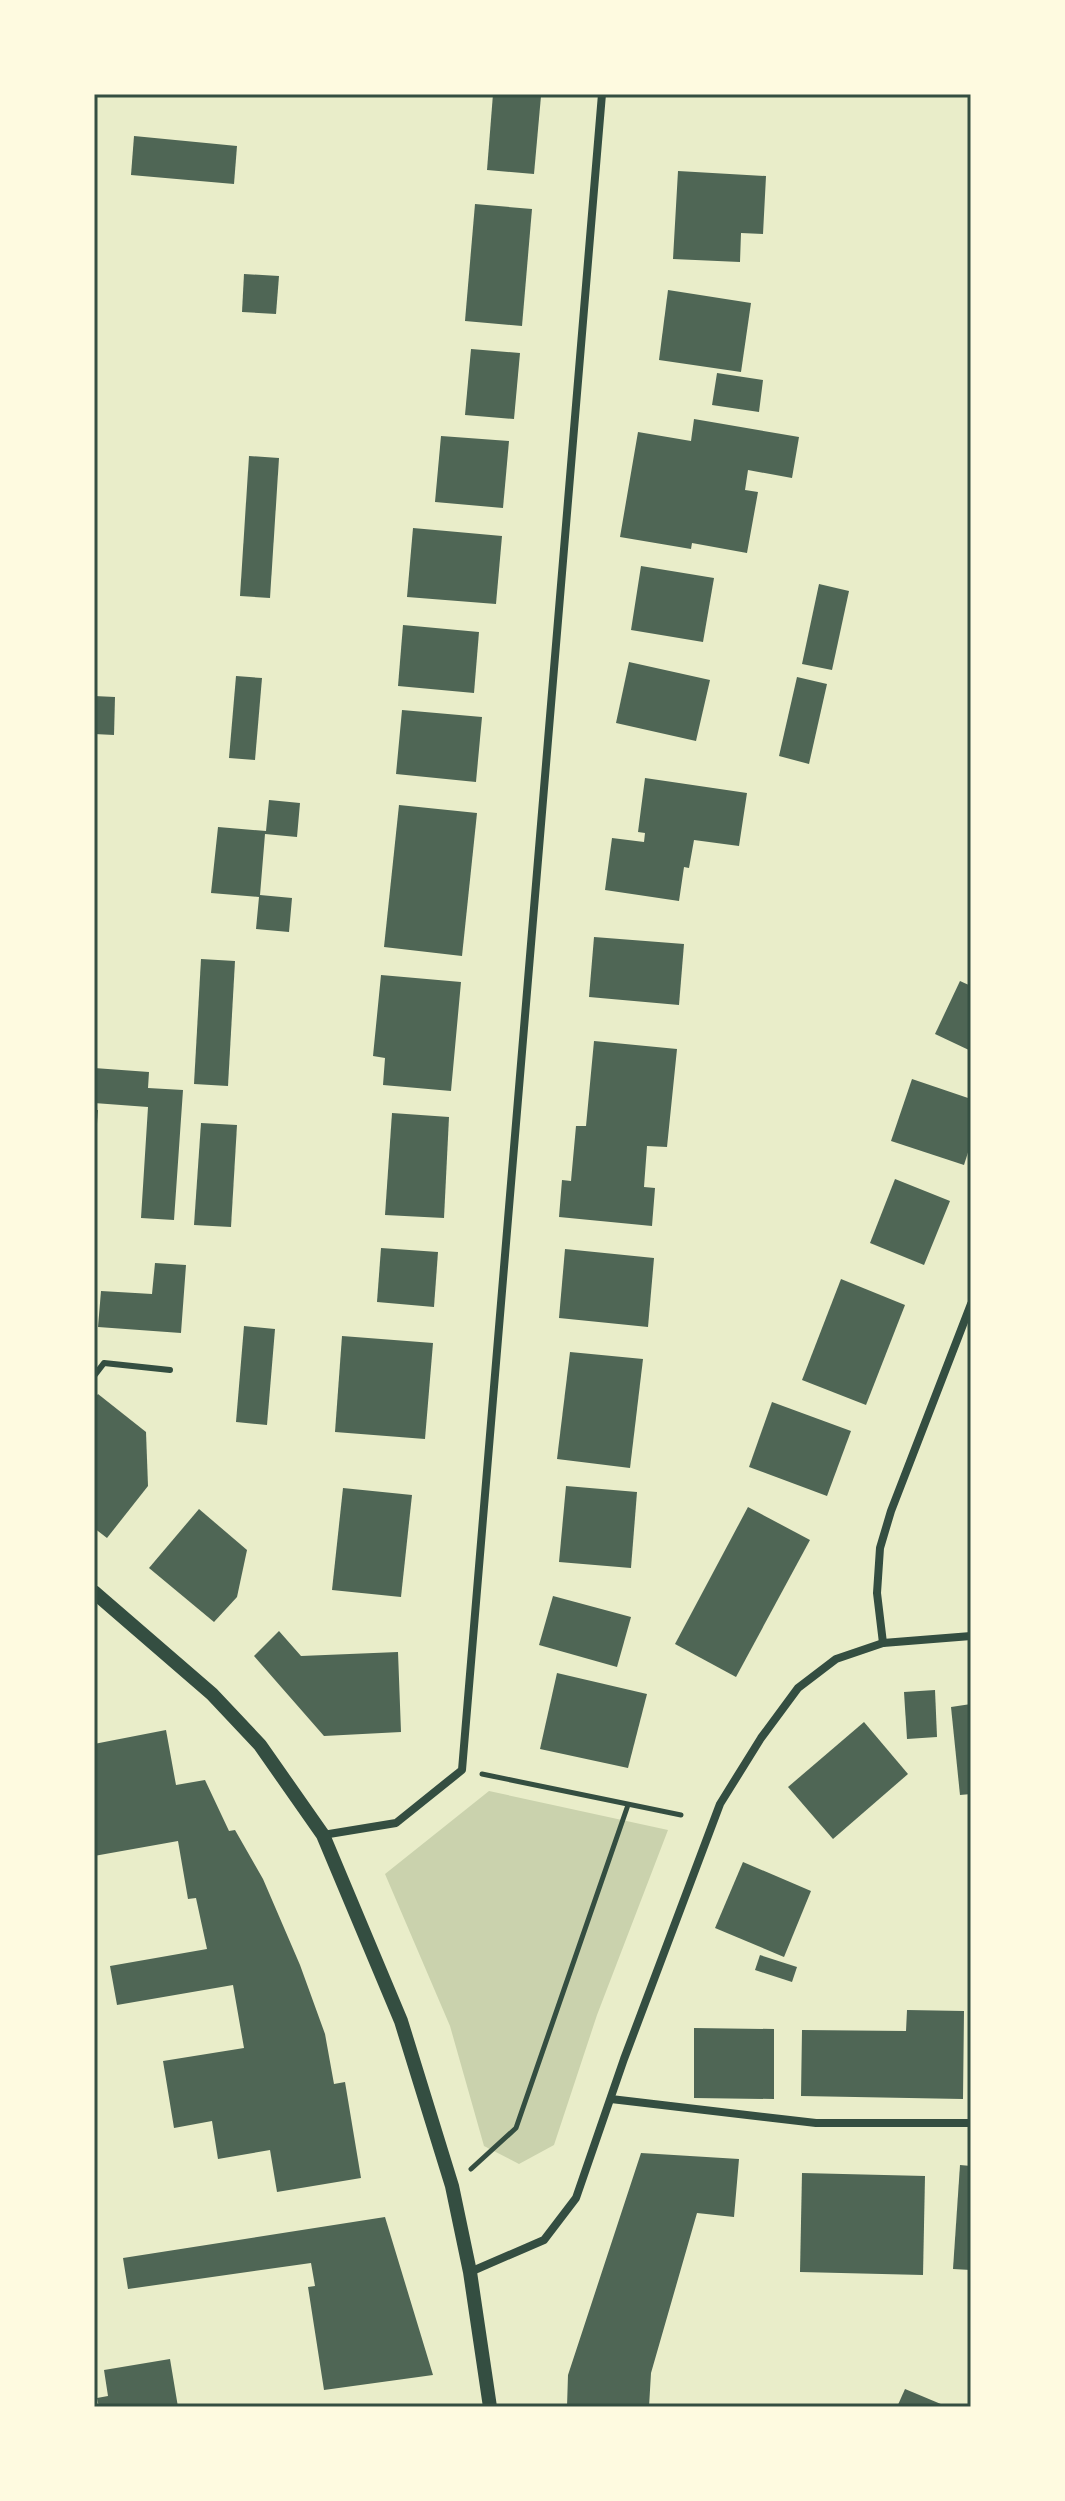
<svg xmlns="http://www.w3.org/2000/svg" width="1065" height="2501" viewBox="0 0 1065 2501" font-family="'DM Sans',sans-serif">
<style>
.green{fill:#cad2ad}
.building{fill:#4f6655}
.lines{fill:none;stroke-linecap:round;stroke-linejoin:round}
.path{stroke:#344e41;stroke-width:5}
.service{stroke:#344e41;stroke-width:6}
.minor{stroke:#344e41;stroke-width:8}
.tertiary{stroke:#344e41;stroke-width:14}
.neatline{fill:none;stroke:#344e41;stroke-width:3}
</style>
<rect width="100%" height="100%" fill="#e9edc9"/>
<polygon class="green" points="489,1791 668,1830 597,2015 554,2145 519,2164 484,2146 450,2026 385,1874"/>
<g class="building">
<polygon points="493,94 541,96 534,174 487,170"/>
<polygon points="134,136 237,146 234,184 131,175"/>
<polygon points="678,171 766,176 763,234 741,233 740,262 673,259"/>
<polygon points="475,204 532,209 522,326 465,321"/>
<polygon points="244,274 279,276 276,314 242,312"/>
<polygon points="668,290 751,303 741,372 659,360"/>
<polygon points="471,349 520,353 514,419 465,415"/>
<polygon points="717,373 763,380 759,412 712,405"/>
<polygon points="694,419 799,437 792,478 748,470 745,490 758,492 747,553 692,543 691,549 620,537 638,432 691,441"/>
<polygon points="441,436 509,441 503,508 435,502"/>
<polygon points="249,456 279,458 270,598 240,596"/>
<polygon points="413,528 502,536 496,604 407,597"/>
<polygon points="641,566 714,578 703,642 631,630"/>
<polygon points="819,584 849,591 832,670 802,664"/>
<polygon points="403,625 479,632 474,693 398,686"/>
<polygon points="629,662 710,680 696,741 616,723"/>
<polygon points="236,676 262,678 255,760 229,758"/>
<polygon points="797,677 827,684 809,764 779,756"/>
<polygon points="94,696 115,697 114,735 94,734"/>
<polygon points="402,710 482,717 476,782 396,774"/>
<polygon points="645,778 747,793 739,846 694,840 689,868 684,867 679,901 605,890 612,838 644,842 645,833 638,832"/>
<polygon points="269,800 300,803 297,837 265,834 260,895 292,898 289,932 256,929 259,897 211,893 218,827 266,831"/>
<polygon points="399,805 477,813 462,956 384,947"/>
<polygon points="594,937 684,944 679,1005 589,997"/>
<polygon points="201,959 235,961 228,1086 194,1084"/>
<polygon points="381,975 461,982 451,1091 383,1085 385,1058 373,1056"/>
<polygon points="960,981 971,986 971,1051 935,1034"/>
<polygon points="594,1041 677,1049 667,1147 647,1146 644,1187 655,1188 652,1226 559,1217 562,1180 571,1181 576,1126 586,1126"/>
<polygon points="94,1068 149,1072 148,1088 183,1090 174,1220 141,1218 148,1107 94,1103"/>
<polygon points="912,1079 971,1099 971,1143 964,1165 891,1141"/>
<polygon points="94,1110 98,1110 96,1137 94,1137"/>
<polygon points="392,1113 449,1117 444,1218 385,1215"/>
<polygon points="201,1123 237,1125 231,1227 194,1225"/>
<polygon points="895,1179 950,1201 924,1265 870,1243"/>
<polygon points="381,1248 438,1252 434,1307 377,1302"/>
<polygon points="565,1249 654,1258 648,1327 559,1318"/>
<polygon points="155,1263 186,1265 181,1333 98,1327 101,1291 152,1294"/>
<polygon points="841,1279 905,1305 866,1405 802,1380"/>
<polygon points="244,1326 275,1329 267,1425 236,1422"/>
<polygon points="342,1336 433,1343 425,1439 335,1432"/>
<polygon points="570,1352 643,1359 630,1468 557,1459"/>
<polygon points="98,1394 146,1432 148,1486 107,1538 94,1528 94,1399"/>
<polygon points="772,1402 851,1431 827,1496 749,1467"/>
<polygon points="566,1486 637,1492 631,1568 559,1562"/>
<polygon points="343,1488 412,1495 401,1597 332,1590"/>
<polygon points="748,1507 810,1540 736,1677 675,1644"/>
<polygon points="199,1509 247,1550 237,1597 214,1622 149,1568"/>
<polygon points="553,1596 631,1617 617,1667 539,1645"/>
<polygon points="279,1631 301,1656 398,1652 401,1732 324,1736 254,1656"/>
<polygon points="557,1673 647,1694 628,1768 540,1749"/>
<polygon points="935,1690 937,1737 907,1739 904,1692"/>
<polygon points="971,1704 971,1794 960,1795 951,1707"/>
<polygon points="864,1722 908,1774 833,1839 788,1787"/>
<polygon points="166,1730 176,1785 205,1780 229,1831 235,1830 263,1879 300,1965 325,2034 334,2084 345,2082 361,2178 277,2192 270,2150 218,2159 212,2121 174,2128 163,2061 244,2048 233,1985 117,2005 110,1966 207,1949 196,1898 188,1899 178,1841 94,1856 94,1744"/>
<polygon points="743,1862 811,1891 784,1957 715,1928"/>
<polygon points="760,1955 797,1967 792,1982 755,1970"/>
<polygon points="907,2010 964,2011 963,2099 801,2096 802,2030 906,2031"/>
<polygon points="694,2028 774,2029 774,2099 694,2098"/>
<polygon points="641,2153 739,2159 734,2217 697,2213 651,2373 649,2407 567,2407 568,2375"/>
<polygon points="960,2165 971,2166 971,2270 953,2269"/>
<polygon points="802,2173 925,2176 923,2275 800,2272"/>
<polygon points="385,2217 433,2375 324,2390 308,2287 315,2286 311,2263 128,2289 123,2258"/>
<polygon points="170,2359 178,2407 99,2407 97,2398 108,2396 104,2370"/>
<polygon points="905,2389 948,2407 897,2407"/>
</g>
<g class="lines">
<g class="path">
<polyline points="482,1774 681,1815"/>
<polyline points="471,2169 516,2128 628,1805"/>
</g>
<polyline class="service" points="94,1376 104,1363 170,1370"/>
<g class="minor">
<polyline points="883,1643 877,1593 880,1548 891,1511 971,1304"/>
<polyline points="323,1835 396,1823 462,1770 602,94"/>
<polyline points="611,2099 816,2123 971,2123"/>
<polyline points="470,2272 544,2240 576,2198 624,2059 720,1804 761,1738 798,1688 836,1659 883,1643 971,1636"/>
</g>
<polyline class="tertiary" points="94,1592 212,1694 260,1745 323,1835 401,2021 452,2186 470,2272 490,2407"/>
</g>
<rect width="1065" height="2501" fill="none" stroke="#fefae0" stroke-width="192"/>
<rect x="96" y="96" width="873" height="2309" class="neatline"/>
</svg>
